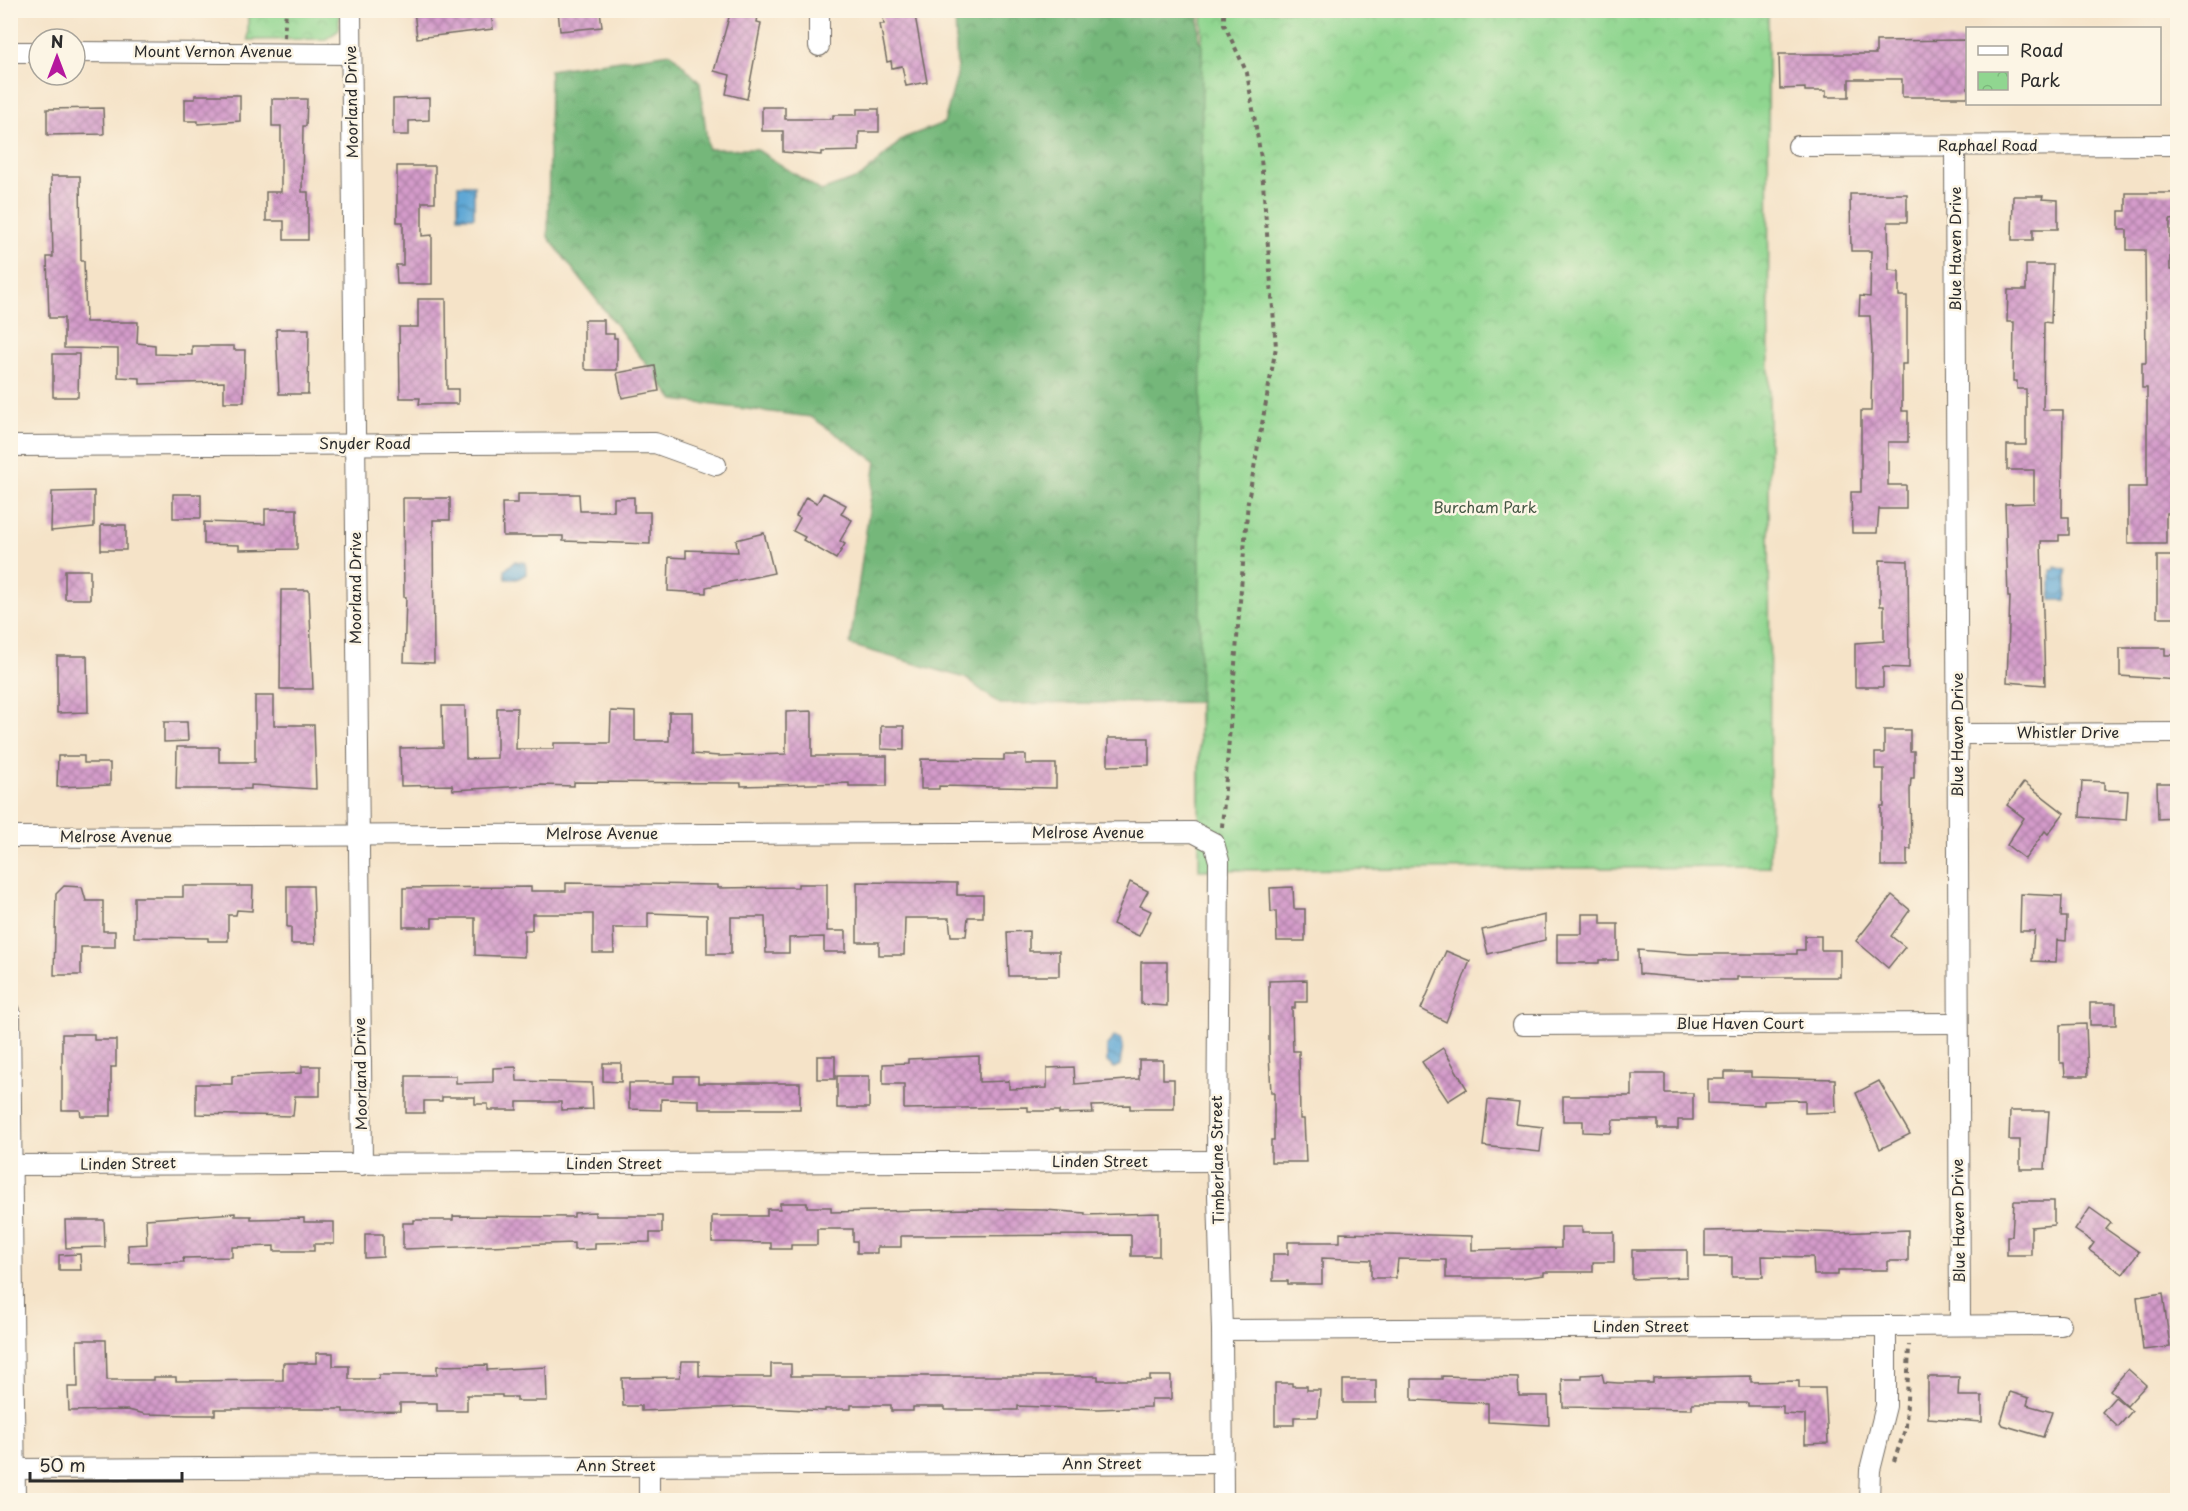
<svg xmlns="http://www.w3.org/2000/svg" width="2188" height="1511" viewBox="0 0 2188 1511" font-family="'Playpen Sans',sans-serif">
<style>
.forest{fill:url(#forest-crowns);stroke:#507152;stroke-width:1.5}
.park{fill:url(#park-crowns);stroke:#5e805e;stroke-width:1.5}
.water{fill:url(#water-waves);stroke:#446980;stroke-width:1.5}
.building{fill:url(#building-cross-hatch)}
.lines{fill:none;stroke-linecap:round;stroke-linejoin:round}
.minor-casing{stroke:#726b62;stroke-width:22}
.path{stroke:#726b62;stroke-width:4;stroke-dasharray:4.5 4.5;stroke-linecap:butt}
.minor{stroke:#fff;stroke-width:20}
.labels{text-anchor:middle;stroke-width:5;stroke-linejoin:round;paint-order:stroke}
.street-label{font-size:15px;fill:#2b2b2b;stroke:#fcf5e5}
.park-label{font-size:15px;fill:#445644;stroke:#fcf5e5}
</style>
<defs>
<pattern id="forest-crowns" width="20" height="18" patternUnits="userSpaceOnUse" patternTransform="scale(1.5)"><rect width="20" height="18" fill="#74b77a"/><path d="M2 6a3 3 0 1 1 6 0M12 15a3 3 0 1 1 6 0" fill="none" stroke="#5f9564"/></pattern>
<pattern id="park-crowns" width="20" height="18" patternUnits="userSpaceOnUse" patternTransform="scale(1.5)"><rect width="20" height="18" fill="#90d690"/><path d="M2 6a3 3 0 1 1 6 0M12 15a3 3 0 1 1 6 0" fill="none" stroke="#7cb87c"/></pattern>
<pattern id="water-waves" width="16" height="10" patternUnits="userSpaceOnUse" patternTransform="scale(1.5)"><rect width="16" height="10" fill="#5ea7d5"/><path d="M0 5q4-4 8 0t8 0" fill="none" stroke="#4e88ad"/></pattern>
<pattern id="building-cross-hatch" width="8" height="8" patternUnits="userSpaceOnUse" patternTransform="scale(1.5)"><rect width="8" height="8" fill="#d49bca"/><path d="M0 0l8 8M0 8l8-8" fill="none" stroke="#ac7fa4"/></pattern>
</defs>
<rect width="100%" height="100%" fill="#fcf5e5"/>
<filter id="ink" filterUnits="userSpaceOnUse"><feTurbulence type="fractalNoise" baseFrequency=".0167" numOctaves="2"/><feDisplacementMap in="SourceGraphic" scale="12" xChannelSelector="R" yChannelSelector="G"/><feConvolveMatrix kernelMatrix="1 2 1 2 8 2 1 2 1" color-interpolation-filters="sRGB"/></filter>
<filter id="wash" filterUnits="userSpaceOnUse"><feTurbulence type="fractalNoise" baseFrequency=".008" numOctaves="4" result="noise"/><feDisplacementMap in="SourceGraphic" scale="24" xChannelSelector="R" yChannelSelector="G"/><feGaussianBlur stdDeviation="1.35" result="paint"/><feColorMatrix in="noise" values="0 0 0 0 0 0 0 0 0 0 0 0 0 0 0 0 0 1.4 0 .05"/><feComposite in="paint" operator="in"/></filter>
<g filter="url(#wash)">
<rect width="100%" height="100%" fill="#f5e3c8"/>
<polygon class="forest" points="955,11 1199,11 1199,40 1225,72 1770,867 1199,800 1199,702 1000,704 965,678 850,645 876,461 811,417 674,400 548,237 550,70 671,53 700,83 708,149 756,149 821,191 861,177 904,138 944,123 957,76"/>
<g class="park">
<polygon points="248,11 339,11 339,30 326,39 248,40"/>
<polygon points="1202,11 1768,11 1770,867 1199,870"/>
</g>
<g class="water">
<rect x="458" y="185" width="16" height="32"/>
<polygon points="515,561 526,563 526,574 517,579 506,579 505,570"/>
<polygon points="2055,567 2066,570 2066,600 2051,600 2051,570 2055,570"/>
<polygon points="1114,1037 1121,1039 1123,1045 1120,1065 1114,1068 1107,1062 1107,1045"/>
</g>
<g id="blocks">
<g class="building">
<polygon points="414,10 491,10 493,29 417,38"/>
<polygon points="558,10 600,10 602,27 560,31"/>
<polygon points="731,10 759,10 757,22 761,23 759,34 747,99 726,94 730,75 714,71"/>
<polygon points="882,10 914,10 927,82 906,86 902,66 892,68 891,61 887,62 880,24 884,24"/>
<polygon points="1968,40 1968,97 1902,97 1902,79 1849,79 1849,97 1826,97 1826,91 1805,91 1805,88 1780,89 1779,54 1876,54 1876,41"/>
<polygon points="195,95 240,95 240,121 198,124 198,121 185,121 185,99 195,99"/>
<polygon points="429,98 429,120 409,121 409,135 393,135 393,99"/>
<polygon points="272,99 307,99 306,126 303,126 302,192 308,192 308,240 284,240 284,221 266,221 266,192 281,192 281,126 272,126"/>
<polygon points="762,107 785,107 785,119 833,119 833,115 857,115 857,109 879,109 879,132 859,132 859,151 821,152 821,155 783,152 783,131 762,131"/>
<polygon points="103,108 104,134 47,135 47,109"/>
<polygon points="397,166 435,166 435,202 422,202 422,236 432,235 432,284 397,284 396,265 403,265 403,222 397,222"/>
<polygon points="51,176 80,176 81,261 84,261 86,322 138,322 137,343 155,345 155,354 192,355 192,346 234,346 234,350 245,350 244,402 224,402 224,382 140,384 140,378 118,377 118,349 64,348 64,318 49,318 47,257 53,257"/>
<polygon points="2126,193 2178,193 2178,219 2170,220 2170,270 2178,270 2178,513 2166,513 2166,544 2128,544 2128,487 2147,487 2147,388 2142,388 2142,363 2146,363 2145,250 2127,250 2127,230 2119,230 2119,211 2126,211"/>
<polygon points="1850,194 1907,194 1907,222 1888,222 1889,270 1899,271 1899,296 1907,296 1907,364 1902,364 1902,411 1908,411 1908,442 1888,442 1888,485 1906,485 1906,509 1879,509 1877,533 1852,533 1851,492 1861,492 1861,411 1871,411 1872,349 1870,316 1859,316 1860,296 1870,297 1871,251 1851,251"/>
<polygon points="2013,196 2043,196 2042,199 2058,200 2058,229 2033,229 2033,240 2012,240"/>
<polygon points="2026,265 2053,265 2051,323 2044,322 2043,410 2063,410 2062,517 2069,517 2069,535 2059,535 2059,541 2041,541 2045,685 2007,682 2010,597 2008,597 2005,504 2034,503 2034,470 2007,470 2007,445 2026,445 2026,389 2017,389 2017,381 2013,381 2014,322 2007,322 2008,290 2026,290"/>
<polygon points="418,299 446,299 447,389 458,389 458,404 419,404 420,398 400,398 399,327 418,327"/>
<polygon points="584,320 604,320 604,334 614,334 614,338 617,338 617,370 587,370 584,367"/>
<polygon points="276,329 309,329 308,394 279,394"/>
<polygon points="53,354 79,354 78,397 53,397"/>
<polygon points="655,366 659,391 622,398 617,373"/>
<polygon points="94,491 94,527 51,531 52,492"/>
<polygon points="823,493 846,505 841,514 852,520 840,541 845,544 836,559 803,540 805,537 793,531 800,518 796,516 806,497 817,503"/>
<rect x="173" y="494" width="28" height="24"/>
<polygon points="518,494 579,494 580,511 614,511 614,498 634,497 634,512 650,512 650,544 563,541 563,536 503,536 502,503 518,503"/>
<polygon points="403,498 450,498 450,520 433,520 434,663 404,662 406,597 404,597"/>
<polygon points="265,509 297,509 297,549 239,550 239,545 204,544 204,522 265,524"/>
<rect x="101" y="525" width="25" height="25"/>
<polygon points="764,533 774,573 706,587 706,593 668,591 669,557 686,558 686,550 738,552 736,540"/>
<rect x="2157" y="556" width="21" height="61"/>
<polygon points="1880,560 1908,561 1909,668 1883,667 1883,687 1855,687 1855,643 1884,641 1884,606 1880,606"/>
<rect x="65" y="570" width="25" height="29"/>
<polygon points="281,590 309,590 313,689 280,689"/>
<polygon points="2120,648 2165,648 2165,655 2178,655 2178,680 2120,676"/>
<polygon points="57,656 87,656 88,712 57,713"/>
<polygon points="255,696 274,696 274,725 314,725 316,789 251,785 251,789 176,789 177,747 219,747 219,762 255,762"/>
<polygon points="442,706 465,706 466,759 497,758 497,708 517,708 516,749 554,749 554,743 610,743 611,711 635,712 635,741 669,741 669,712 692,712 692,754 719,756 786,754 786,712 812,711 812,756 887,756 887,786 849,786 849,783 741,786 741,783 574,782 574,786 542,785 453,790 452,785 401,786 400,748 443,747"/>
<polygon points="164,722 187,722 188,741 164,742"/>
<polygon points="881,726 904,726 904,750 881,749"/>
<polygon points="1884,730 1910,730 1910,751 1914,751 1914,778 1911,778 1910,790 1911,849 1907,849 1907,866 1881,866 1881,806 1884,806 1884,769 1875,769 1875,753 1884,753"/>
<polygon points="1108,738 1149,738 1149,765 1108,766"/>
<polygon points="1004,755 1026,755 1026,764 1056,764 1056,788 939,786 939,789 921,789 921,759 1004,760"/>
<polygon points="58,756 84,756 84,763 110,763 110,785 57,787"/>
<polygon points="2082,781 2104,782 2104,790 2128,791 2126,820 2080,817"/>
<polygon points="2024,782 2064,813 2048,834 2045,831 2025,859 2007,845 2024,818 2007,805"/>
<polygon points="2157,783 2178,783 2176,818 2158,819"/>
<polygon points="857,882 957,883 957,895 983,895 983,917 968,917 966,936 951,936 949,918 905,918 904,955 879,955 879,942 857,942"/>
<polygon points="1130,882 1148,891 1140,906 1151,911 1139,936 1113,924"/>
<polygon points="566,883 718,885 718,888 798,887 798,884 827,884 827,931 846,931 846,952 824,952 824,937 789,938 789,953 766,953 765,917 731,917 731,954 707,954 707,915 648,913 648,928 613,928 614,953 593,953 593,914 532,914 532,930 524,930 524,957 475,955 475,918 432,918 432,927 403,927 403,888 531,887 531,891 566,891"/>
<polygon points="64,886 82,887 86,901 103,901 103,931 115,931 115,947 81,947 81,975 54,975 56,894"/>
<polygon points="183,886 253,886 252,911 237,910 236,915 228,915 228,941 208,941 208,938 134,937 134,897 183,897"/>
<polygon points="287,886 313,886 315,944 291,944 291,927 287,927"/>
<polygon points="1293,887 1294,909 1305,909 1305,941 1277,941 1276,911 1271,912 1270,888"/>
<polygon points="2021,894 2062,896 2061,917 2067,917 2066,941 2057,940 2056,962 2032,961 2034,931 2020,931"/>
<polygon points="1892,895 1910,910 1891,936 1905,947 1888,968 1856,941"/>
<polygon points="1582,914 1601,914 1601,924 1618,924 1618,960 1599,960 1599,963 1557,963 1557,934 1582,934"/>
<polygon points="1545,915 1545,940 1488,954 1482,930"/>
<polygon points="1029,931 1029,951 1059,951 1059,976 1009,976 1007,932"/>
<polygon points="1805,936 1821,936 1821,950 1840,950 1840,977 1737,977 1737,980 1709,980 1639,974 1638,950 1689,954 1797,954 1797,950 1805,950"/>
<polygon points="1446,951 1470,961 1446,1022 1421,1009"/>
<polygon points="1141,962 1167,962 1167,1006 1141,1004"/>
<polygon points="1307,980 1307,1002 1295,1002 1295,1008 1292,1008 1293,1051 1299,1051 1300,1119 1304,1119 1306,1162 1271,1162 1271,1140 1274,1140 1274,1093 1271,1093 1269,1053 1269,981"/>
<rect x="2090" y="1003" width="26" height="22"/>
<polygon points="2086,1024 2088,1076 2065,1076 2064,1063 2060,1063 2060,1025"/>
<polygon points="62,1034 94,1034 94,1040 116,1040 116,1067 111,1067 111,1116 81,1116 80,1110 62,1110"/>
<polygon points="1443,1048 1467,1089 1448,1101 1422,1062"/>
<rect x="817" y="1056" width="18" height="23"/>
<polygon points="979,1056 979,1082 1009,1081 1009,1089 1047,1088 1047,1068 1074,1067 1075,1084 1139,1079 1139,1060 1163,1060 1163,1079 1174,1079 1174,1109 1130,1109 1130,1105 1092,1106 1093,1113 1059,1114 1059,1111 1028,1111 1028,1107 904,1109 904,1084 883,1084 883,1064 908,1063 908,1059"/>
<polygon points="603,1063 621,1063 621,1082 603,1081"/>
<polygon points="302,1066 320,1066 320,1096 295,1096 293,1116 196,1114 196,1084 232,1084 232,1076 302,1073"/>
<polygon points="516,1067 517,1081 592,1083 593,1109 561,1110 561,1102 517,1102 517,1110 488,1110 488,1104 475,1104 475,1097 442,1097 442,1101 424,1101 424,1113 406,1113 406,1076 456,1076 456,1083 493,1082 493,1068"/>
<polygon points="1725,1072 1751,1072 1751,1077 1835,1079 1836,1112 1805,1113 1805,1100 1764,1101 1764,1105 1708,1103 1708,1079 1725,1079"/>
<polygon points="1632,1074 1665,1074 1665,1093 1693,1093 1693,1120 1678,1120 1678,1129 1658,1129 1658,1120 1613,1120 1611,1133 1583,1132 1583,1121 1563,1121 1563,1096 1632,1096"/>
<polygon points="674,1076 698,1076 698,1083 800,1083 800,1109 699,1109 699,1100 661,1099 661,1110 629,1109 629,1083 674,1083"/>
<rect x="837" y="1076" width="32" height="32"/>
<polygon points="1879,1081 1910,1134 1880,1149 1856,1093"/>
<polygon points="1488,1100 1519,1103 1516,1124 1543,1127 1540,1152 1483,1146"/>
<polygon points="2010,1111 2049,1111 2045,1169 2020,1169 2020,1140 2009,1140"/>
<polygon points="2014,1201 2054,1201 2054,1225 2031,1227 2031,1255 2007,1255 2007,1236 2012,1236"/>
<polygon points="780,1203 807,1203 807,1207 831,1207 831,1212 970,1209 1045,1210 1085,1213 1085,1215 1159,1213 1159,1256 1131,1256 1131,1235 901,1236 901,1247 877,1247 877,1253 857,1253 857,1241 853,1241 853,1229 817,1229 817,1245 791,1245 791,1249 771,1249 771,1243 712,1242 712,1216 767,1216 767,1209 780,1209"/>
<polygon points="2090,1208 2111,1223 2106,1229 2139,1252 2123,1274 2089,1250 2094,1243 2075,1230"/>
<polygon points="595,1212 595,1216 662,1216 662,1233 650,1233 650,1242 595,1243 595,1249 574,1250 574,1243 403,1249 403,1223 414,1223 414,1220 453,1220 453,1216 574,1217 574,1213"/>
<polygon points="235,1213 235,1216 251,1216 251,1219 304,1218 304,1222 334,1222 334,1244 314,1244 314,1251 274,1251 274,1246 232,1247 232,1257 183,1258 184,1262 129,1263 128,1245 147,1244 146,1219"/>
<polygon points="65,1220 104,1220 105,1247 66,1248"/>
<polygon points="1561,1227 1582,1227 1582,1232 1614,1232 1614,1262 1593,1262 1593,1272 1544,1272 1544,1275 1521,1278 1446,1278 1446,1260 1398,1259 1396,1278 1371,1278 1371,1260 1322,1258 1322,1284 1288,1284 1288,1281 1273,1281 1273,1254 1288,1254 1288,1242 1340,1242 1340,1233 1472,1236 1472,1250 1561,1248"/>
<polygon points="1762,1230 1840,1233 1908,1230 1908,1261 1888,1261 1888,1270 1838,1270 1838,1275 1814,1275 1813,1257 1762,1256 1763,1277 1732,1277 1732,1257 1705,1257 1705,1231"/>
<polygon points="365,1234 383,1234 383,1257 365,1258"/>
<polygon points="1632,1250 1687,1250 1687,1277 1632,1279"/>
<polygon points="80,1254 81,1270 59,1270 59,1255"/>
<polygon points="2163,1293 2170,1347 2143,1350 2137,1297"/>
<polygon points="77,1340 106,1340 107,1380 154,1380 154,1377 176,1377 176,1381 283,1380 283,1363 316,1363 316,1353 333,1353 333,1366 349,1366 349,1379 379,1379 379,1375 437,1375 437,1366 487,1365 487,1370 546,1367 547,1401 517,1401 517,1397 502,1397 502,1395 467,1395 467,1411 437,1411 437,1403 400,1403 400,1411 358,1412 343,1412 343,1409 215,1409 215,1415 189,1415 145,1414 128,1410 69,1411 68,1387 78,1387"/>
<polygon points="682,1361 699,1361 699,1376 730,1377 771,1377 771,1364 791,1364 791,1376 1098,1376 1098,1380 1150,1380 1150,1376 1171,1376 1171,1399 1151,1399 1151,1407 1098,1409 1018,1406 1018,1410 945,1410 945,1407 913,1407 913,1411 891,1411 891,1405 851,1405 851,1409 825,1409 825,1411 743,1407 641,1411 641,1406 623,1406 622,1378 680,1377"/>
<polygon points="2128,1369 2146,1385 2127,1406 2110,1390"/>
<polygon points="1602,1374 1604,1382 1618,1383 1653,1383 1653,1378 1751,1376 1751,1382 1799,1381 1799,1388 1825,1388 1828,1443 1805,1444 1805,1415 1783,1414 1783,1406 1748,1406 1748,1403 1692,1403 1692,1409 1563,1407 1562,1379 1582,1379 1582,1375"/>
<polygon points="1442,1376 1518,1378 1519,1396 1548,1396 1549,1425 1488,1422 1488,1403 1412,1400 1412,1379 1442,1379"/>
<polygon points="1928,1377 1959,1377 1958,1396 1982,1396 1982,1422 1928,1418"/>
<rect x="1343" y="1380" width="33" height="23"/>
<polygon points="1275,1383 1292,1383 1292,1386 1307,1386 1307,1390 1320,1390 1318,1417 1294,1417 1294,1425 1275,1425"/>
<polygon points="2010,1392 2029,1398 2027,1405 2052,1412 2043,1437 2003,1425 2001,1422"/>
<polygon points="2115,1397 2132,1411 2118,1427 2102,1412"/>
</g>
</g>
</g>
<g filter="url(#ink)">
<use href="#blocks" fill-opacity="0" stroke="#726b62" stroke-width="1.5"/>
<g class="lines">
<g class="minor-casing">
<g id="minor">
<polyline points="351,10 362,1165"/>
<polyline points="819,10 819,46"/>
<polyline points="10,52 39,52"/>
<polyline points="75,52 351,54"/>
<polyline points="1798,146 2178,145"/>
<polyline points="1955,146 1960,1324"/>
<polyline points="10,446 655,443 716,465"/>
<polyline points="1959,734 2178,733"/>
<polyline points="10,837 1193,832 1214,843 1219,861 1217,1161 1222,1330 1223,1500"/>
<polyline points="10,1011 15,1500"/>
<polyline points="1523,1025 1957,1023"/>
<polyline points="10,1165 1217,1161"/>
<polyline points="1222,1330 2061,1325"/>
<polyline points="649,1466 649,1500"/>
<polyline points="10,1469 1222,1463"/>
<polyline points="1869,1500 1870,1470 1886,1406 1886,1326"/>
</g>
</g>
<g class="path">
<polyline points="284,37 286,10"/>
<polyline points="1222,827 1248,501 1276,347 1261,158 1247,73 1224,24 1224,10"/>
<polyline points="1894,1461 1906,1427 1909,1345"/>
</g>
<use href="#minor" class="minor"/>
</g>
</g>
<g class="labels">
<g class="street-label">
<text x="213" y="57">Mount Vernon Avenue</text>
<text transform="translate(352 102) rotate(-91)" y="5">Moorland Drive</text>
<text x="1988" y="151">Raphael Road</text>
<text transform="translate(1956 249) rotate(-90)" y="5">Blue Haven Drive</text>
<text x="365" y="449">Snyder Road</text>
<text transform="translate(356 588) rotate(-90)" y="5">Moorland Drive</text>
<text x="2068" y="738">Whistler Drive</text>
<text transform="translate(1958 735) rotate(-90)" y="5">Blue Haven Drive</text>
<text x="1088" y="838">Melrose Avenue</text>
<text x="602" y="839">Melrose Avenue</text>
<text x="116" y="842">Melrose Avenue</text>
<text x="1740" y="1029">Blue Haven Court</text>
<text transform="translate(361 1074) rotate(-91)" y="5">Moorland Drive</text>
<text transform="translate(1218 1160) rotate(-91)" y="5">Timberlane Street</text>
<text x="1100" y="1167">Linden Street</text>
<text transform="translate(128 1164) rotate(-1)" y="5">Linden Street</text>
<text x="614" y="1169">Linden Street</text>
<text transform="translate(1959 1221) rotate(-91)" y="5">Blue Haven Drive</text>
<text x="1641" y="1332">Linden Street</text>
<text x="1102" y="1469">Ann Street</text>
<text x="616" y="1471">Ann Street</text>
</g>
<g class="park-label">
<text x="1485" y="513">Burcham Park</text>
</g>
</g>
<rect width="2188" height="1511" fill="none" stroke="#fcf5e5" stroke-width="36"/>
<rect x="1966" y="27" width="195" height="78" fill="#fcf5e5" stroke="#a8a49b" stroke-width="1.5"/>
<rect x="1978" y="46" width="30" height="9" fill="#ffffff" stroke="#a8a49b" stroke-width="1.5"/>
<text x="2020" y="57" font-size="18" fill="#2b2b2b">Road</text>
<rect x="1978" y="72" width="30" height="18" fill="url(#park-crowns)" stroke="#a8a49b" stroke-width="1.5"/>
<text x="2020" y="87" font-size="18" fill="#2b2b2b">Park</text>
<g transform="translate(57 57)"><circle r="28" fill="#fcf5e5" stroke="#a8a49b" stroke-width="1.5"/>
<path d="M0-4.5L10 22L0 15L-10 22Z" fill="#b5179e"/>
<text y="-9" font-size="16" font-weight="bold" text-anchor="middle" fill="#2b2b2b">N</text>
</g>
<path d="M30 1472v9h152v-9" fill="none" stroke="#2b2b2b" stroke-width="3"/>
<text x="39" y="1472" font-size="18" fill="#2b2b2b" stroke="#fcf5e5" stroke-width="4.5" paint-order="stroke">50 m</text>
</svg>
